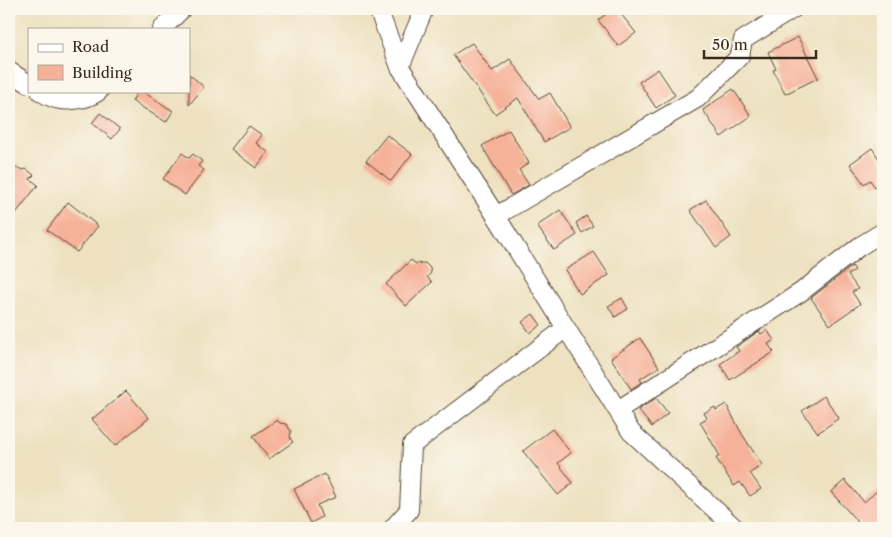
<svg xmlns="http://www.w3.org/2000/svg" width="892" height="537" viewBox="0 0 892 537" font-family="'Libre Caslon Text',serif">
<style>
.building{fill:#f6b199}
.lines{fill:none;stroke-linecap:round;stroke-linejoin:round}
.minor-casing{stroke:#564536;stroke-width:20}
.minor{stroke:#fff;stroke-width:18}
</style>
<rect width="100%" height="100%" fill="#fbf7ec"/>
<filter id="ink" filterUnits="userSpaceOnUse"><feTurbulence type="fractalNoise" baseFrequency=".02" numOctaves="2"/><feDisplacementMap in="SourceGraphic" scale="10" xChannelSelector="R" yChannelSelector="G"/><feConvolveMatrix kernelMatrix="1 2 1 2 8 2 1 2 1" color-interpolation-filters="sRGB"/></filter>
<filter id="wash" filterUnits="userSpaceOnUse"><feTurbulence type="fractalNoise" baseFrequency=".0096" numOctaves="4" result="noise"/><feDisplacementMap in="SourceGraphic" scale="20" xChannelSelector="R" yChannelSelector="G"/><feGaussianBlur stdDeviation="1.12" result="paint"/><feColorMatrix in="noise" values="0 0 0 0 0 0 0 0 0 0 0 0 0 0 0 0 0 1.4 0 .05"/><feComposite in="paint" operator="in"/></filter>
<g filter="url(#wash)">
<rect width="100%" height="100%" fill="#ede1c0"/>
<g id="blocks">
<g class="building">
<polygon points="613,9 617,9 636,33 618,46 598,20"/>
<polygon points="798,37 818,78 785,94 773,70 776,69 768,52"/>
<polygon points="472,43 492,71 510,59 539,99 550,93 570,127 544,142 518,98 495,114 453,55"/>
<polygon points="658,69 675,95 656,108 639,82"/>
<polygon points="189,74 204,87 189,105"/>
<polygon points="733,89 751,116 721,137 703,110"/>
<polygon points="138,91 142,91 173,111 166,122 132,101"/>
<polygon points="100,113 120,129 112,139 92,123"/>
<polygon points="249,126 262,135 256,143 268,152 256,168 231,149"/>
<polygon points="509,130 529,163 519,170 529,185 511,195 482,146"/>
<polygon points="387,135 412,154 391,181 366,161"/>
<polygon points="872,148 883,165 883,182 875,187 870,180 864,184 850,164"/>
<polygon points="182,153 189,158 193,154 202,161 198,166 204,170 185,195 163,179"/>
<polygon points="18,168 23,170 26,169 34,175 30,179 38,185 9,222 9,169"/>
<polygon points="706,200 731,237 716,248 690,210"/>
<polygon points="68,202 98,226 77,252 47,230"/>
<polygon points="560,210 577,235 554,250 537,226"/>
<polygon points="586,216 593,226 582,233 576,223"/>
<polygon points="594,252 609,275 580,294 565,270"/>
<polygon points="411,260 416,264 425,263 430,268 431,273 427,277 432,282 406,306 386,284"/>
<polygon points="852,266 855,270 848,275 858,289 852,292 860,304 830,325 811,298"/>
<polygon points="622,298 628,309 615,317 608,306"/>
<polygon points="533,314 541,325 530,333 522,322"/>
<polygon points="767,330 774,340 768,344 774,352 730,380 720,364 739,351 736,347 759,331 761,334"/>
<polygon points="640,338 659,367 640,379 642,382 631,389 611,358"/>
<polygon points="126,391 149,418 115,446 92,419"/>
<polygon points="824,396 839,418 818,433 802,411"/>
<polygon points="656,398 668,413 652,427 638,410"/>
<polygon points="726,404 742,434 762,465 750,473 761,489 750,496 740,482 734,486 716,458 720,456 700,422 707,418 704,413 715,407 716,410"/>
<polygon points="277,420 280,423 286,424 291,431 290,438 293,442 269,459 253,436"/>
<polygon points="552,429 571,453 558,463 573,483 558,495 523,451"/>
<polygon points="325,474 336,497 317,505 322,517 311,523 294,489"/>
<polygon points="845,480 864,502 877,491 883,498 883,528 863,528 831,492"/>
</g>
</g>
</g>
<g filter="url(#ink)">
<use href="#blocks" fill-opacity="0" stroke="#564536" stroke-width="1"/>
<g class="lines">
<g class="minor-casing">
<g id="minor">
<polyline points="378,9 400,67 496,216 631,432 735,528"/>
<polyline points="162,29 182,9"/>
<polyline points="400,67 424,9"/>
<polyline points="9,71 29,84"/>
<path d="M40 91C56 102 66 102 85 98 90 96 95 95 99 91"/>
<polyline points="496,216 698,98 740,56 743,40 793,9"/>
<polyline points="618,410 801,292 860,246 883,232"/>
<polyline points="393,528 409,510 412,445 566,328"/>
</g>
</g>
<use href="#minor" class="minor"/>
</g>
</g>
<rect width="892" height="537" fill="none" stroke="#fbf7ec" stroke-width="30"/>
<rect x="28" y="28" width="162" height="65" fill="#fbf7ec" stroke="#aea59a"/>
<rect x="38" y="44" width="25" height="8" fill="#ffffff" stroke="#aea59a"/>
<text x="72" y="52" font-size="15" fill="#3b2a1e">Road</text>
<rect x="38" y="65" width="25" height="15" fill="#f6b199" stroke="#aea59a"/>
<text x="72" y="78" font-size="15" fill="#3b2a1e">Building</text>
<path d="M704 50v8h112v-8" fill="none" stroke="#3b2a1e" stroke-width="2.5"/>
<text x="712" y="50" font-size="15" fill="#3b2a1e" stroke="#fbf7ec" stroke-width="4" paint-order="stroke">50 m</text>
</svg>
